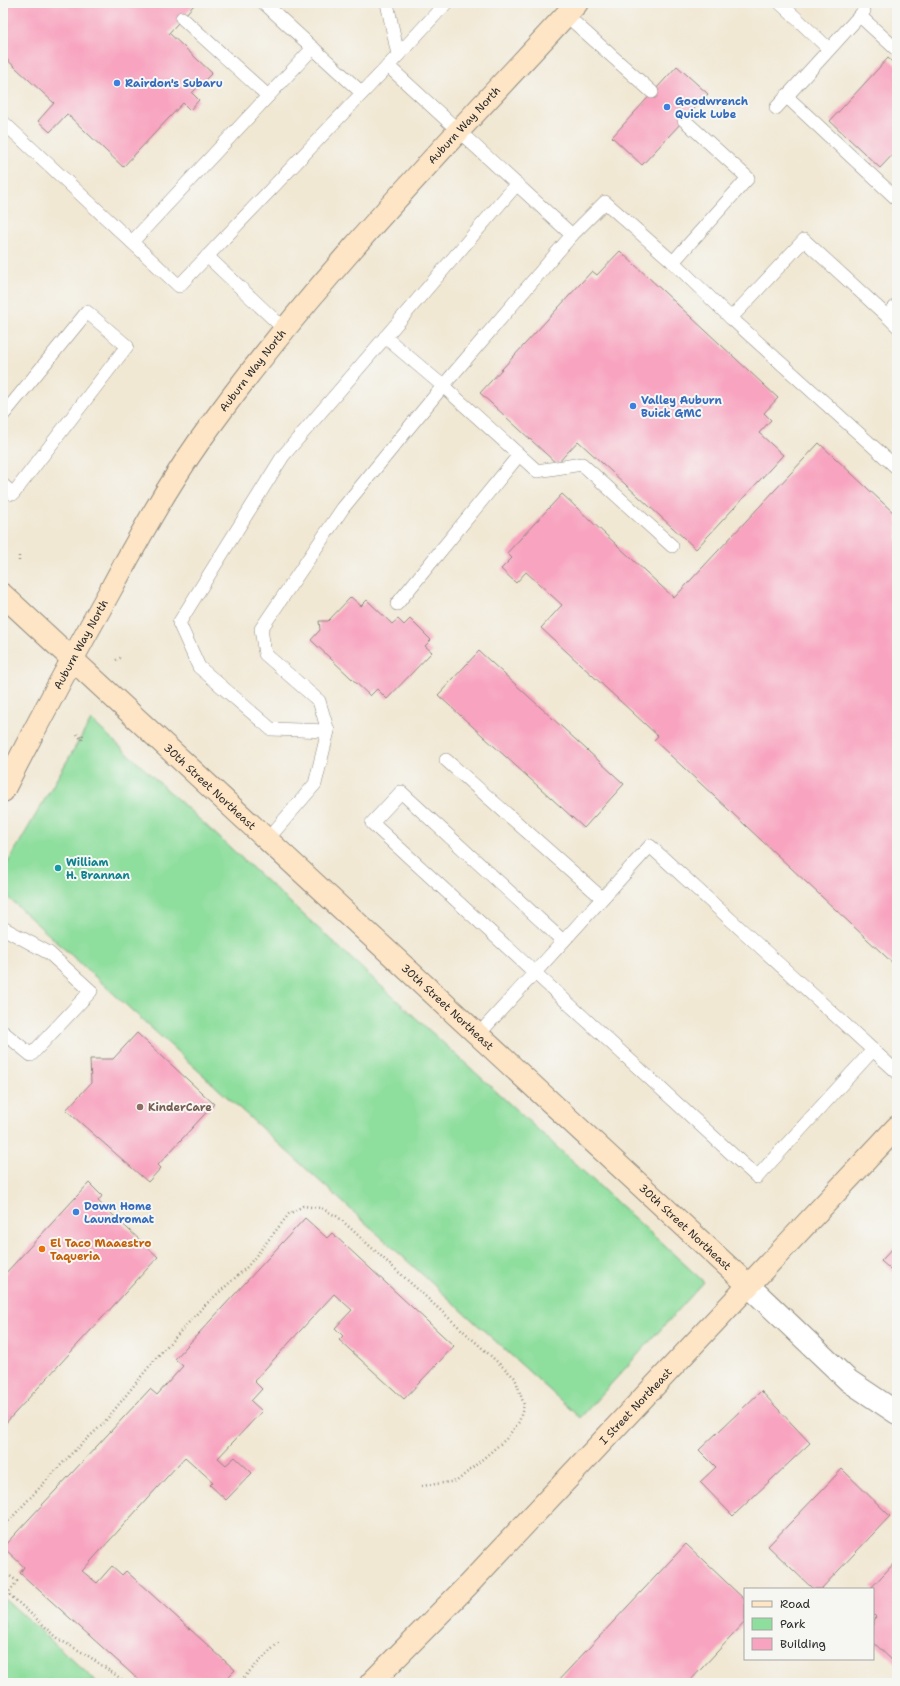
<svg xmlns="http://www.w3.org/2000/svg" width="900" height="1686" viewBox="0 0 900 1686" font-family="'Shantell Sans',sans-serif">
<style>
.green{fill:#8ede9d;stroke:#5c8464}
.building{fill:#f8a4c0}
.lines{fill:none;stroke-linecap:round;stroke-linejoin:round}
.lane-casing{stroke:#8e8a80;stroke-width:14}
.street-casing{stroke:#8e8a80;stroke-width:24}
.secondary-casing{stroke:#8e8a80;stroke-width:24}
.path{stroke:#8e8a80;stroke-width:2.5;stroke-dasharray:1 3;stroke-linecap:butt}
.lane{stroke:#fff;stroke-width:13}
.street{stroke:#fff;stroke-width:22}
.secondary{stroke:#fde5c5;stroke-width:22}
.shop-dot{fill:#3f7fe0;stroke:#f6f6f2;stroke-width:1.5}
.culture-dot{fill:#0f9aa8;stroke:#f6f6f2;stroke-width:1.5}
.education-dot{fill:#8d6e63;stroke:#f6f6f2;stroke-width:1.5}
.food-dot{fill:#e8710a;stroke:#f6f6f2;stroke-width:1.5}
.labels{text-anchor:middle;stroke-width:4;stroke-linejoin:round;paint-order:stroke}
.shop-label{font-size:11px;font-weight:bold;fill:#366cbe;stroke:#f6f6f2;text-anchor:start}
.street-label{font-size:11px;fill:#2b2b2b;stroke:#f6f6f2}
.culture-label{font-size:11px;font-weight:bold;fill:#0d838f;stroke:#f6f6f2;text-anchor:start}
.education-label{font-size:11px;font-weight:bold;fill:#785e54;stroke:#f6f6f2;text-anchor:start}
.food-label{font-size:11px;font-weight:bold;fill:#c56008;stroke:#f6f6f2;text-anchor:start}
</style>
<rect width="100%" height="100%" fill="#f6f6f2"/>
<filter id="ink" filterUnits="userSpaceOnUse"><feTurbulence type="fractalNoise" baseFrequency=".025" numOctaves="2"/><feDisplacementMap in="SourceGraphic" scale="8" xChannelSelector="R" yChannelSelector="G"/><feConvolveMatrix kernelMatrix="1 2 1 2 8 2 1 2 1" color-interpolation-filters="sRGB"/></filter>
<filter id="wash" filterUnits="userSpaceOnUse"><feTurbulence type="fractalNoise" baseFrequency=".012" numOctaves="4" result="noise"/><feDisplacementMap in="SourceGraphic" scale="16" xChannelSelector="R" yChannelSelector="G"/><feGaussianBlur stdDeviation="0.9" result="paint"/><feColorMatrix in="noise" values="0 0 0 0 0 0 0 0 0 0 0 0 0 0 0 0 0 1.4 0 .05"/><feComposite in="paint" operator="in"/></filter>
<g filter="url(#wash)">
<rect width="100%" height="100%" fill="#f1e8d4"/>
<g class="green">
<polygon points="91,720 704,1282 580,1418 3,893 3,871"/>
<polygon points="3,1597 98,1683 3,1683"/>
</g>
<g id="blocks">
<g class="building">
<polygon points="3,3 192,3 194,5 169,33 212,73 192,93 199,100 190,110 183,103 123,167 67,114 50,132 38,121 54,103 3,56"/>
<polygon points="888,58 897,66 897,150 880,168 830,121"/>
<polygon points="677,66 708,94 642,165 612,137"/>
<polygon points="620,251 778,398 764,413 771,420 759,433 783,455 696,549 578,441 557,464 480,393 592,271 597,275"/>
<polygon points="819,443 897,516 897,967 654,740 658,736 541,628 562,605 526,572 516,583 501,569 512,558 507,553 562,494 674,598"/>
<polygon points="351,597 361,606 367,600 392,624 398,619 404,625 410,619 431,640 425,646 432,652 387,699 377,689 370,696 311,640 320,630 319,621 328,621"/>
<polygon points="479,651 624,784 584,828 438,695"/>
<polygon points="137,1033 214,1104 158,1165 161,1168 148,1182 66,1110 91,1083 90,1059 113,1059"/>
<polygon points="89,1183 102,1196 98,1201 158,1257 3,1426 3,1276"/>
<polygon points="305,1218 327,1238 332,1233 454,1346 404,1399 339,1340 343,1336 335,1328 352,1310 334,1294 254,1381 262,1389 251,1401 262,1411 218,1458 226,1465 235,1457 252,1473 226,1500 210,1485 213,1482 185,1457 82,1571 97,1583 112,1566 122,1575 126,1571 235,1670 222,1683 142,1683 20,1573 24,1567 3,1547 150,1389 157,1395 183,1366 175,1359"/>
<polygon points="897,1244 897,1275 881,1261"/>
<polygon points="761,1391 810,1443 733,1516 700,1482 716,1467 699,1450"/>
<polygon points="842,1469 890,1516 821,1589 813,1589 768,1546"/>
<polygon points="686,1544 745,1600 745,1622 688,1683 556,1683"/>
<polygon points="897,1560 897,1664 896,1664 873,1642 873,1620 876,1617 873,1614 873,1589 870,1589"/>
</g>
</g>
</g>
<g filter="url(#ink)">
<use href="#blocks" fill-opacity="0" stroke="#8e8a80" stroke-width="1"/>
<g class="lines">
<g class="lane-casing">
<g id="lane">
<polyline points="264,3 362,93"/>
<polyline points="387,3 398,55"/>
<polyline points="446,3 388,66 572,235 605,202 673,262 748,178 684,120"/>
<polyline points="780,3 829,49"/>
<polyline points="566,15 652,92"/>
<polyline points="860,16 897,50"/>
<polyline points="182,18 268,96"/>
<polyline points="786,96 897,199"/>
<polyline points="776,108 864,11"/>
<polyline points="3,122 179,286 388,66"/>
<polyline points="132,242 313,48"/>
<polyline points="207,256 284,329"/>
<polyline points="673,262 731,318"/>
<polyline points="897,305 887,316 804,240 731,318 897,468"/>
<polyline points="887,316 897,326"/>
<polyline points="385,337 443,386 537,471 582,464 672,546"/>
<polyline points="3,415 87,312 127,346 13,494 3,485"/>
<polyline points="397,604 519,455"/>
<polyline points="328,731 271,729 199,667 179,623 283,456 517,184"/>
<polyline points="446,760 602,898"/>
<polyline points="267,840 315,784 328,731 319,701 265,654 261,629 343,508 443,386 572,235"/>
<polyline points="3,928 49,953 91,991 31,1055 3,1032"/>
<polyline points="563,941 401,792 372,823 757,1177 873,1050"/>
<polyline points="478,1035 650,846 897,1072"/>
</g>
</g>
<g class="street-casing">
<polyline id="street" points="748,1285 849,1381 897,1413"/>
</g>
<g class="secondary-casing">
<g id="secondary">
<path id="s1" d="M3 595 748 1285"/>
<path id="s2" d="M3 791C37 724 73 657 110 591 137 541 165 490 198 443 310 285 446 145 577 3"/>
<path id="s3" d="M371 1683 467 1586 897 1127"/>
</g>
</g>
<g class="path">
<polyline points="19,561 19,555"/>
<polyline points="116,660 122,657"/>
<polyline points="3,669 6,671"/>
<polyline points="77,734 82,740 83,734"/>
<polyline points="3,1527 73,1452 103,1424 156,1358 203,1307 247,1267 289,1214 303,1206 321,1208 338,1217 515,1378 524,1405 519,1422 506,1439 457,1481 422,1486"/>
<polyline points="3,1568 7,1574 3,1579"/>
<polyline points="7,1574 17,1581 10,1591 10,1595 60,1640 87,1655 127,1683"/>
<polyline points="238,1683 279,1642"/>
</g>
<use href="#lane" class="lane"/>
<use href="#street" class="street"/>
<use href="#secondary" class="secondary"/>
</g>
</g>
<g class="shop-dot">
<circle cx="117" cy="83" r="4"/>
<circle cx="667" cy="107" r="4"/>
<circle cx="633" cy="406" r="4"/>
<circle cx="76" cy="1212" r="4"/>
</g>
<circle class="culture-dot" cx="58" cy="868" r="4"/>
<circle class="education-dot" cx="140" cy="1107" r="4"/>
<circle class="food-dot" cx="42" cy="1249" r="4"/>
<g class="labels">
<g class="shop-label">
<text x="125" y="87">Rairdon's Subaru</text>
<text x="675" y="105">Goodwrench<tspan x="675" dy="13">Quick Lube</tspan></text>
<text x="641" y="404">Valley Auburn<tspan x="641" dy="13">Buick GMC</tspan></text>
<text x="84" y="1210">Down Home<tspan x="84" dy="13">Laundromat</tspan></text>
</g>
<g class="street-label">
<text dy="4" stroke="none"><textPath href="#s2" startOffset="814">Auburn Way North</textPath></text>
<text dy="4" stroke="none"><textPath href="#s2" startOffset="490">Auburn Way North</textPath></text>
<text dy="4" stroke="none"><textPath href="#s2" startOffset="166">Auburn Way North</textPath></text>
<text dy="4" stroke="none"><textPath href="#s1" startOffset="282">30th Street Northeast</textPath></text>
<text dy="4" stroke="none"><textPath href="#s1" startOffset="606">30th Street Northeast</textPath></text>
<text dy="4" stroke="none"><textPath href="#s1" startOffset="930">30th Street Northeast</textPath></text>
<text dy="4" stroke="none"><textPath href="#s3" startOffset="383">I Street Northeast</textPath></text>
</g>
<g class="culture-label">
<text x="66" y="866">William<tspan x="66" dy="13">H. Brannan</tspan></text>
</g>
<g class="education-label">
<text x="148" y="1111">KinderCare</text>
</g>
<g class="food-label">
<text x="50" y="1247">El Taco Maaestro<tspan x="50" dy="13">Taqueria</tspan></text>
</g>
</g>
<rect width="900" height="1686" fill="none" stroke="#f6f6f2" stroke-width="16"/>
<rect x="744" y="1588" width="130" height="72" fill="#f6f6f2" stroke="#a5a5a2"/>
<rect x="752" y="1601" width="20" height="6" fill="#fde5c5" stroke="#a5a5a2"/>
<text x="780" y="1608" font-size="12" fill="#2b2b2b">Road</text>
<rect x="752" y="1618" width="20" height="12" fill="#8ede9d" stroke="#a5a5a2"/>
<text x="780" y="1628" font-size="12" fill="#2b2b2b">Park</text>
<rect x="752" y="1638" width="20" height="12" fill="#f8a4c0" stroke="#a5a5a2"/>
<text x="780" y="1648" font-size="12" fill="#2b2b2b">Building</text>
</svg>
